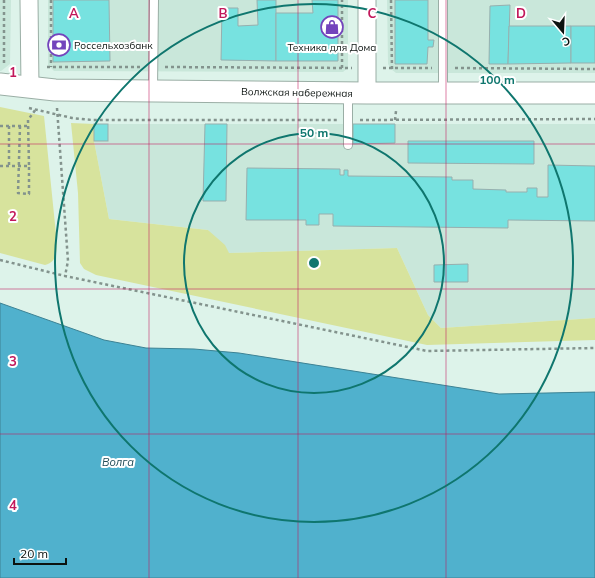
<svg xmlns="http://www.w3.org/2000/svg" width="595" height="578" viewBox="0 0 595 578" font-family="Mulish,sans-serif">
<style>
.built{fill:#c9e7da}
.green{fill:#d7e39d}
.water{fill:#50b1cd;stroke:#3c8294}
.building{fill:#77e2e0;stroke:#97afae}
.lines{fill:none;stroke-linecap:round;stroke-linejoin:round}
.service-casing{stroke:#9aaea5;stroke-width:10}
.minor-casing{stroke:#9aaea5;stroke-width:19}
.tertiary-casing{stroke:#9aaea5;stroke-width:23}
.path{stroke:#83938d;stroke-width:2.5;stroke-dasharray:3 3;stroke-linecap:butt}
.service{stroke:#fff;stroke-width:8}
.minor{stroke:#fff;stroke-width:17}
.tertiary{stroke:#fff;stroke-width:21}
.grid{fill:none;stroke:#c2185b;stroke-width:1;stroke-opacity:0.55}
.ring{fill:none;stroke:#0f766e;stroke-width:2}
.labels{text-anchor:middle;stroke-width:4;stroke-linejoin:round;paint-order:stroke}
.poi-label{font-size:10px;fill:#0c1310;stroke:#fff;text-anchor:start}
.street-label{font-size:10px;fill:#0c1310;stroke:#fff}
.water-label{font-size:11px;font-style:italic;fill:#214c58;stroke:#fff}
.grid-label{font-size:13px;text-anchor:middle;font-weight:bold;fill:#c2185b;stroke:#fff;stroke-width:4;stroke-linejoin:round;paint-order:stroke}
.centre{fill:#0f766e;stroke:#fff;stroke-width:2}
.ring-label{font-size:12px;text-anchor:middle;font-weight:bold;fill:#0f766e;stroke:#fff;stroke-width:4;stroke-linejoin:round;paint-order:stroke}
</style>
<rect width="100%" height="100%" fill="#ddf3ea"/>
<g class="built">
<polygon points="0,0 11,0 10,64 1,71 0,71"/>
<polygon points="48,0 348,0 348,68 343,72 54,71 48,65"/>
<polygon points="387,0 595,0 595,73 396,73 391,69 388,64"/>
<polygon points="94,124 595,124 595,318 441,328 428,315 397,248 228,253 208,230 109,219 94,141"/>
</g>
<g class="green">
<path d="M0 107 44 116 57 244C56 255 56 262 45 265L0 253Z"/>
<polygon points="71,123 94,124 94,141 109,219 208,230 225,245 229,253 397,248 428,315 441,328 595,318 595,340 427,345 96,275 84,269 80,263 78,193"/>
</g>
<polygon class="water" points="0,303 104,340 146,348 194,349 239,353 499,394 595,392 595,578 0,578"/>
<g class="building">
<polygon points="53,0 109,0 110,61 53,62"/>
<polygon points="257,0 276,0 276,61 221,60 222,8 238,8 238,26 258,25"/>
<polygon points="312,0 338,0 338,61 276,61 276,13 313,13"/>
<polygon points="395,0 428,0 428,40 434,40 433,47 428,47 427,64 395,64"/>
<polygon points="510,5 508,64 489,64 490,6"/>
<polygon points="509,26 571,26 571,63 508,64"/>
<rect x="571" y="26" width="24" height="37"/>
<rect x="94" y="124" width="14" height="17"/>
<polygon points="205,124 227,124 226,201 203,201"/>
<polygon points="353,124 395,124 395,143 353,144"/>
<polygon points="408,141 534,141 534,164 408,163"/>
<polygon points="548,165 595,166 595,221 508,220 508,228 333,226 333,214 319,214 319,225 306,225 306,220 246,220 247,168 340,169 340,175 344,175 344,170 348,170 348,176 452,177 452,180 473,180 473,189 506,190 506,192 527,192 527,188 537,188 537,197 548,197"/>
<polygon points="468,264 468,282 434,282 434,265"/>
</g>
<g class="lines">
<g class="service-casing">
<g id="service">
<polyline points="153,90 154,0"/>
<polyline points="443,92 443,0"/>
<polyline points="348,145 348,93"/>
</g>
</g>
<g class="minor-casing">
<g id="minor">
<polyline points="29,0 30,87"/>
<polyline points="367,93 367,0"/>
</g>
</g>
<g class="tertiary-casing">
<polyline id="tertiary" points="0,84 55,90 367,93 595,93"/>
</g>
<g class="path">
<polyline points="4,0 4,66"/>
<polyline points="51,0 51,67"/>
<polyline points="391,0 392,69"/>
<polyline points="47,67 142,67"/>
<polyline points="165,67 352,68"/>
<polyline points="342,68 342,0"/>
<polyline points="383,68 432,68"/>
<polyline points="455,68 595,69"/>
<polyline points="29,108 72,118 92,120 337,120"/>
<polyline points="57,108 68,261 65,276"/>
<polyline points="360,120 595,119"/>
<polyline points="395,120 396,111"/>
<polyline points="0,126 28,126"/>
<polyline points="9,126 9,166"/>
<polyline points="20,126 18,193 29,194 29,166"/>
<polyline points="0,166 29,166 28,120 36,109"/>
<polyline points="0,260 65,276 427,351 595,348"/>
</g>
<use href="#service" class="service"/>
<use href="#minor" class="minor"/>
<use href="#tertiary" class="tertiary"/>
</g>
<path class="grid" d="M149 0V578M298 0V578M446 0V578M0 144H595M0 289H595M0 434H595"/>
<g class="ring">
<circle cx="314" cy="263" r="130"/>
<circle cx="314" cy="263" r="259"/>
</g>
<defs>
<g id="shop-ring" transform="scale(1.15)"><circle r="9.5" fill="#fff" stroke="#7344bc" stroke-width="1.5"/><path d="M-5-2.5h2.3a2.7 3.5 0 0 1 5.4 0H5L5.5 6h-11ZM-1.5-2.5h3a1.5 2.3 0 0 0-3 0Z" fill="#7344bc"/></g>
<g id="bank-ring" transform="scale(1.15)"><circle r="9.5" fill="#fff" stroke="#7344bc" stroke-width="1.5"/><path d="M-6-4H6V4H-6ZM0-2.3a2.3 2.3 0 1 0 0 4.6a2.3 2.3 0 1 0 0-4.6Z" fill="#7344bc"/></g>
</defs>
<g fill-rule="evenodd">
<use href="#shop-ring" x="332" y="27"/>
<use href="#bank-ring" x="59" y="45"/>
</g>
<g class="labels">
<g class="poi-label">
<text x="74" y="49">Россельхозбанк</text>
<text x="332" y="51" text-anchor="middle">Техника для Дома</text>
</g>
<g class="street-label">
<text transform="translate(297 92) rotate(1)" y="4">Волжская набережная</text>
</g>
<g class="water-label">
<text x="118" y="466">Волга</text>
</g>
</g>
<g class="grid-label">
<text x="74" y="18">A</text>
<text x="223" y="18">B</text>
<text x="372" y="18">C</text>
<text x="521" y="18">D</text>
<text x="13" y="77">1</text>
<text x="13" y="221">2</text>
<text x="13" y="366">3</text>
<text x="13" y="510">4</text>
</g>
<circle cx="314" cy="263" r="6" class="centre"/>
<g class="ring-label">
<text x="497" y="84">100 m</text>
<text x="314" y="137">50 m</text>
</g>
<g transform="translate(563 32) rotate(161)" stroke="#ffffff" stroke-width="3" paint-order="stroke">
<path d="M0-3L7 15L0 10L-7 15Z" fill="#0c1310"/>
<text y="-6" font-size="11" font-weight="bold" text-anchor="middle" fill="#0c1310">С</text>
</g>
<path d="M14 558v6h52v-6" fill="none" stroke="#0c1310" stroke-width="2"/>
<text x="20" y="558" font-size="12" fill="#0c1310" stroke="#ffffff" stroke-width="3" paint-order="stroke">20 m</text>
</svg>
